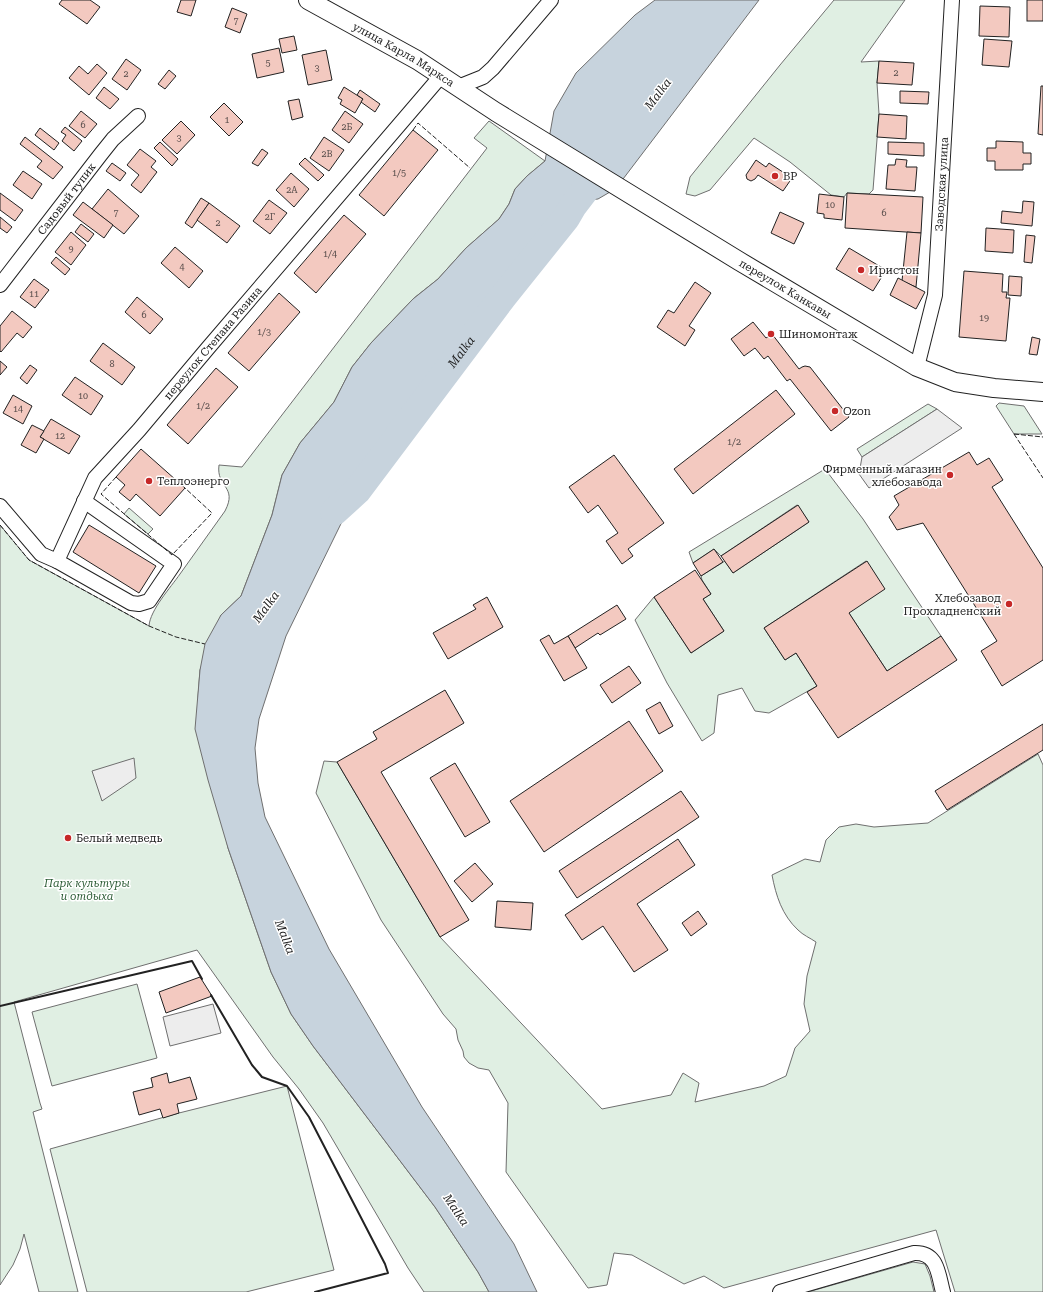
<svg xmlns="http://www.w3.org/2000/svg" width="1043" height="1292" viewBox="0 0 1043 1292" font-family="'Roboto Serif',serif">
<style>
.green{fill:#e0efe3;stroke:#6f6f6f}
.parking{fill:#ededed;stroke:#6f6f6f}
.water{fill:#c7d3dd;stroke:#6f6f6f}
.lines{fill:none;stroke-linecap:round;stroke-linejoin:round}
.river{stroke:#c7d3dd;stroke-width:28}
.building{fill:#f3c9c0;stroke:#222}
.minor-casing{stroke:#222;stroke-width:16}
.tertiary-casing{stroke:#222;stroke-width:20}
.minor{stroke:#fff;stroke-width:14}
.tertiary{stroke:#fff;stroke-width:18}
.fence{stroke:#222;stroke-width:1;stroke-dasharray:5 2;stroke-linecap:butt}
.wall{stroke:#222;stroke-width:2}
.poi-dot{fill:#c62828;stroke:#fff;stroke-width:1.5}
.labels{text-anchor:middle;stroke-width:3;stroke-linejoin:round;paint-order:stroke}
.number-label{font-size:9px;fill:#564c4a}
.street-label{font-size:11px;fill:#222;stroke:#fff}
.poi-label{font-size:11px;fill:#222;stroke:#fff;text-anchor:start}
.park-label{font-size:11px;font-style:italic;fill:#2f5e38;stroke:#fff}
.water-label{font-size:12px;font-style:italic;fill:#222;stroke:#fff}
</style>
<rect width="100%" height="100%" fill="#fff"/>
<g class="green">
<polygon points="834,0 905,0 861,62 879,61 877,83 879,114 873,190 869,194 847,193 844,197 831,195 790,162 754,138 710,190 695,196 686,194 690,177 780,65"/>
<path d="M489 121 545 161 527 176 515 189 509 204 499 219 466 248 438 279 414 298 371 343 352 367 334 402 300 443 282 475 272 515 241 596 221 615 200 670 198 697 228 848 271 972 291 1014 313 1046 435 1207 478 1272 489 1292H424L408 1268 323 1123 299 1089 273 1057 197 950 14 1002 40 1103 42 1109 33 1112 78 1292H39L24 1234 20 1249 13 1265 0 1285V525L29 560 149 626C150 610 171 587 180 574 195 553 210 532 225 511 238 486 216 488 219 465L242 467 487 148 474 138Z"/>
<polygon points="999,403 1024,406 1042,434 1014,434 996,406"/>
<polygon points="928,404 937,409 862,457 857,449"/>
<polygon points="825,469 863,519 941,636 887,671 849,613 866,561 764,628 785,660 796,653 817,686 769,713 755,711 742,688 718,695 714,733 702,741 667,683 635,620 654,597 691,653 724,631 703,599 711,594 702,580 701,576 725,561 733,573 809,522 797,505 721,556 714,549 693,563 689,552"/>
<polygon points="129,508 153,529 148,534 124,514"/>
<path d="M1038 754 1043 765V1292H955L936 1230 724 1288 704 1276 684 1284 632 1255 614 1253 607 1285 588 1288 506 1172 508 1103 489 1070 478 1068 469 1063 464 1057 463 1051 458 1040 456 1029 443 1014 381 920 316 793 324 761 337 762 440 937 602 1109 671 1095 683 1073 699 1083 695 1102 764 1086 786 1076 795 1048 810 1031 804 1004 807 976 816 942C810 938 803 935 798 930 782 915 776 896 772 875L805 859 820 862 826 840 839 827 856 824 874 827 928 823Z"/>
<polygon points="137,984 157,1058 52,1086 32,1012"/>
<polygon points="287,1086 334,1270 246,1292 87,1292 50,1149 179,1113"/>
<polygon points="913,1262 925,1264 930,1276 934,1292 808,1292"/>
</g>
<g class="parking">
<polygon points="937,409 962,428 869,488 859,474 862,457"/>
<polygon points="134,758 136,778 102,801 92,771"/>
<polygon points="213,1004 221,1033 170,1046 163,1017"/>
</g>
<polygon class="water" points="655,0 759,0 620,183 610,192 598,199 586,200 573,206 566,218 502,298 357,491 286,636 259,719 255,748 258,783 265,817 329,949 422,1107 514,1244 537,1292 489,1292 478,1272 435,1207 313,1046 291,1014 271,972 228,848 208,780 195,729 200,670 205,644 221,615 241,596 272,515 282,475 300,443 334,402 352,367 371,343 413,299 438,279 466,248 499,219 509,204 515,189 527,176 545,161 554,111 576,73 635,15"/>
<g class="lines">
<path class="river" id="s1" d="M334 512 357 491 502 298 566 218 573 206 596 176"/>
</g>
<g class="building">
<polygon points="62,0 90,0 100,7 87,24 59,4"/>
<polygon points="181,0 196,0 191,16 177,12"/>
<rect x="1027" y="0" width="16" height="21"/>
<polygon points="980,6 1010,7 1009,37 979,36"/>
<polygon points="232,8 247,14 240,33 225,27"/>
<polygon points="294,36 297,50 282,53 279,39"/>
<polygon points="984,39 1012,41 1009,67 982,65"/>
<polygon points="279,48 284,72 257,78 252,54"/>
<polygon points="326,50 332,80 308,85 302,55"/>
<polygon points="126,59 141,70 127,90 112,79"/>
<polygon points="879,61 914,63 912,85 877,83"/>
<polygon points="97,64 107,73 89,95 69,78 79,66 88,74"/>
<polygon points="169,70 176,76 165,89 158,84"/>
<polygon points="1041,86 1043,86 1043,135 1038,134"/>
<polygon points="104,87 119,99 110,109 96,98"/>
<polygon points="344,87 363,99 355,113 340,104 342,100 338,98"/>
<polygon points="360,90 380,104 375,112 361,102 363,99 357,95"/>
<polygon points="900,91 929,92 928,104 900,103"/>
<polygon points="299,99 303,117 292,120 288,101"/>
<polygon points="224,103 243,122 229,136 210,117"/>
<polygon points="81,111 97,124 85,138 69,126"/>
<polygon points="345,111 363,124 349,143 332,130"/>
<polygon points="879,114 907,116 906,139 877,137"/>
<polygon points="181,121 195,135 177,154 162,140"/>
<polygon points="65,127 82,141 74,151 62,141 66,135 61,132"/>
<polygon points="40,128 59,143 54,150 35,135"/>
<polygon points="413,130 438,150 384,216 359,195"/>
<polygon points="25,137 63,167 53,179 37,167 42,161 20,144"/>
<polygon points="324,137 344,150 329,171 310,158"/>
<polygon points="996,141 1023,142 1023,153 1031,153 1031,164 1023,164 1023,170 995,170 995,161 987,161 987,148 996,148"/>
<polygon points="160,142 178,159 172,166 154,148"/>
<polygon points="888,142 924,143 924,156 888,154"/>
<polygon points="140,149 156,161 151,167 157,172 141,193 131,185 139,175 127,165"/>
<polygon points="262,149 268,153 258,166 252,163"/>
<polygon points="305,158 324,175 318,181 299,164"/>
<polygon points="896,159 907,160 906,167 917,167 915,191 886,189 888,165 895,165"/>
<polygon points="756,160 766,167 769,163 792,178 783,191 758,175 755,179 751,181 747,179 746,175"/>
<polygon points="112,163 126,173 120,181 106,171"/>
<polygon points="23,171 42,184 32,199 13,185"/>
<polygon points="291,173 309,189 294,207 276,190"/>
<polygon points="108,189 139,216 124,234 92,209"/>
<polygon points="0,193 23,210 15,221 0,210"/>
<polygon points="847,193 923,197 921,233 845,228"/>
<polygon points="819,194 844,197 842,220 824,218 824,214 817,213"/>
<polygon points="201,198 209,203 192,228 185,223"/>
<polygon points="269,200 287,213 270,234 253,221"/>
<polygon points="1023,201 1034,202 1032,226 1001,223 1002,211 1022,213"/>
<polygon points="83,202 113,225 104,238 73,215"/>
<polygon points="209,203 240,226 227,243 197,220"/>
<polygon points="780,212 804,223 794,244 771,233"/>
<polygon points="344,215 366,234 316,293 294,273"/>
<polygon points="0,217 12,227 7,233 0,228"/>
<polygon points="81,224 94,234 88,242 75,232"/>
<polygon points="986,228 1014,230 1013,253 985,251"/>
<polygon points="71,232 86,245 71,265 55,252"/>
<polygon points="907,232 921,233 916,287 902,281"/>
<polygon points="1026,235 1035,236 1032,263 1024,262"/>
<polygon points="175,247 203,271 189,288 161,263"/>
<polygon points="849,248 886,270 873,291 836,269"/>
<polygon points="56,257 70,269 65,275 51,263"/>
<polygon points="964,271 1003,274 1002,292 1007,292 1006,298 1010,298 1006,341 959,337"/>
<polygon points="1009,276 1022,277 1021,296 1008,295"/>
<polygon points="898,278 925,292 916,309 890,295"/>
<polygon points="34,279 49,290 35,308 20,297"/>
<polygon points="695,282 711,293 689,326 695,330 685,346 657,327 668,310 674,313"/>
<polygon points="279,293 300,312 249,371 228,353"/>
<polygon points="137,297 163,319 150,334 125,312"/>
<polygon points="12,311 32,327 23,338 17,333 1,352 0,351 0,326"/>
<polygon points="753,322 766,338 772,334 799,369 802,367 805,366 810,367 849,417 831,431 790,379 787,381 768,356 764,359 755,348 744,356 731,339"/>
<polygon points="1032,337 1040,339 1037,355 1029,354"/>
<polygon points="103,343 135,367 122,385 90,361"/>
<polygon points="0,361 7,367 0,375"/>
<polygon points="30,365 37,370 27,384 20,378"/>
<polygon points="216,368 238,387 188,444 167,425"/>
<polygon points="75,377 103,396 91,415 62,395"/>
<polygon points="776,390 795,414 693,494 674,469"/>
<polygon points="13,395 32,406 23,424 3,413"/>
<polygon points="51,419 80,436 69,454 40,437"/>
<polygon points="32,425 44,431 40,437 44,439 36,453 21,445"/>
<polygon points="141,449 185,488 160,516 136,494 130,501 119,492 125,485 116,477"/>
<polygon points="969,452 977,465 989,458 1003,480 992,487 1043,568 1043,660 1002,686 981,651 997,641 923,523 897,530 889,517 899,505 894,496"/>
<polygon points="614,455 664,523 628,549 633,556 622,564 606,541 618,533 598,505 588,513 569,487"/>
<polygon points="798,505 809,522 733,573 721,556"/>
<polygon points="89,525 156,566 139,593 73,552"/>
<polygon points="714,549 723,562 701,576 693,563"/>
<polygon points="867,561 885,589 849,613 887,671 941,636 957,660 838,738 807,692 817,686 796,653 785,660 764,628"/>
<polygon points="695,570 711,594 703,599 724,631 691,653 654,597"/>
<polygon points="487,597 503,627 448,659 433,633 476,609 473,605"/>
<polygon points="617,605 626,619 600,635 598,633 575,648 568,636"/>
<polygon points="549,635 554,644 568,636 587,668 564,681 540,640"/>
<polygon points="629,666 641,683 612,703 600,685"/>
<polygon points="445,690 464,723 381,772 469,920 440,937 337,762 377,739 373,732"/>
<polygon points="660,702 673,726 659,734 646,710"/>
<polygon points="629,721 663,771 544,852 510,801"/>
<polygon points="1043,724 1043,750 947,810 935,791"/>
<polygon points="455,763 490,822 465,837 430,778"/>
<polygon points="681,791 699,817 577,898 559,871"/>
<polygon points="678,839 695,865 637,904 668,950 634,972 603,926 582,940 565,915"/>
<polygon points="475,863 493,884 472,902 454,881"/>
<polygon points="497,901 533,903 531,930 495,927"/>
<polygon points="698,911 707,924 691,936 682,923"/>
<polygon points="200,977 212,996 166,1013 159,992"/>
<polygon points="167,1073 169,1083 190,1077 197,1099 177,1104 179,1113 163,1118 160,1109 139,1115 133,1092 153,1087 151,1078"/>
</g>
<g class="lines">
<g class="minor-casing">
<g id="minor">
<polyline points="458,87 483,77 493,68 551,0"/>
<path id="s2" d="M0 285 101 154 113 139 138 116"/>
<path id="s3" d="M917 367 935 295 952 0"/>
<path id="s4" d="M0 506 41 554 57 561 95 478 139 430 208 348 441 76"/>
<polyline points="57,561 131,603 139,604 149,601 174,564 84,501"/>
<path d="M780 1292 914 1253C938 1252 938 1274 943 1292"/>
</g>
</g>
<g class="tertiary-casing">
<g id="tertiary">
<path id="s5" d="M308 0 417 60 496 112 739 261 917 367 955 382 994 388 1043 392"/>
</g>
</g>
<use href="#minor" class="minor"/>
<use href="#tertiary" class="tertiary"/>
<g class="fence">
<polyline points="413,130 418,123 470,168"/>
<polyline points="1014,434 1043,478"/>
<polyline points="1014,434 1043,437"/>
<polyline points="116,477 101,494 172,555 212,513 185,488"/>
<polyline points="0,525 29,560 149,626 176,637 205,644"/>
</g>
<g class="wall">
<polyline points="211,995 252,1065 262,1077 287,1086 309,1117 385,1264 388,1273 315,1292"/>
<polyline points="0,1006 192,961 202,979"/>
</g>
</g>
<g class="poi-dot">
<circle cx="775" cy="176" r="4"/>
<circle cx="861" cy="270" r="4"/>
<circle cx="771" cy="334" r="4"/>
<circle cx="835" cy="411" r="4"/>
<circle cx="950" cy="475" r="4"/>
<circle cx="149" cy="481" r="4"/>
<circle cx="1009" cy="604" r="4"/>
<circle cx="68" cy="838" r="4"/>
</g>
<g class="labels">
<g class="number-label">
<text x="236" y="24">7</text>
<text x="268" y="66">5</text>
<text x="317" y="71">3</text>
<text x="896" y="76">2</text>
<text x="126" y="77">2</text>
<text x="227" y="123">1</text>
<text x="83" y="128">6</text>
<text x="347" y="130">2Б</text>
<text x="179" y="141">3</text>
<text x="327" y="157">2В</text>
<text x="399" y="176">1/5</text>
<text x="292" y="193">2А</text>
<text x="830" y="208">10</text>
<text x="116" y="216">7</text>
<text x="884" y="216">6</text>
<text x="270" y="220">2Г</text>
<text x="218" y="226">2</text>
<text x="71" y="252">9</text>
<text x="330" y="257">1/4</text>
<text x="182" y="270">4</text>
<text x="34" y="297">11</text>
<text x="144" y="318">6</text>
<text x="984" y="321">19</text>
<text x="264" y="335">1/3</text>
<text x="112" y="367">8</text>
<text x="83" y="399">10</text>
<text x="203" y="409">1/2</text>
<text x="18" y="412">14</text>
<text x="60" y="439">12</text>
<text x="734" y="445">1/2</text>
</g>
<g class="street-label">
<text dy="4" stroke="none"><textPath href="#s5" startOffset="110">улица Карла Маркса</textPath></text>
<text dy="4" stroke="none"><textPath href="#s3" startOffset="185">Заводская улица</textPath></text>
<text dy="4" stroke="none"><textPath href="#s2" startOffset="109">Садовый тупик</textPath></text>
<text dy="4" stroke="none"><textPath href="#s5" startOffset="558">переулок Канкавы</textPath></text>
<text dy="4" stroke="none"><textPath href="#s4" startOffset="351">переулок Степана Разина</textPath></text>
</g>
<g class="poi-label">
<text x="783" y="180">BP</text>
<text x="869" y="274">Иристон</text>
<text x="779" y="338">Шиномонтаж</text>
<text x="843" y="415">Ozon</text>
<text x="942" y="473" text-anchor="end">Фирменный магазин<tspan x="942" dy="13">хлебозавода</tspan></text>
<text x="157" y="485">Теплоэнерго</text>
<text x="1001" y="602" text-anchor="end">Хлебозавод<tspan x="1001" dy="13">Прохладненский</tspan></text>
<text x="76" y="842">Белый медведь</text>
</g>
<g class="park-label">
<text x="87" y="887">Парк культуры<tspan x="87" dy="13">и отдыха</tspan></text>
</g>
<g class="water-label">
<text transform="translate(658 94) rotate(-53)" y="4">Malka</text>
<text dy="4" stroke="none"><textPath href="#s1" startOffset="205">Malka</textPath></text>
<text transform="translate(266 607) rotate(-54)" y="4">Malka</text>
<text transform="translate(285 937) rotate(69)" y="4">Malka</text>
<text transform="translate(456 1210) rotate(56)" y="4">Malka</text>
</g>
</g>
</svg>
